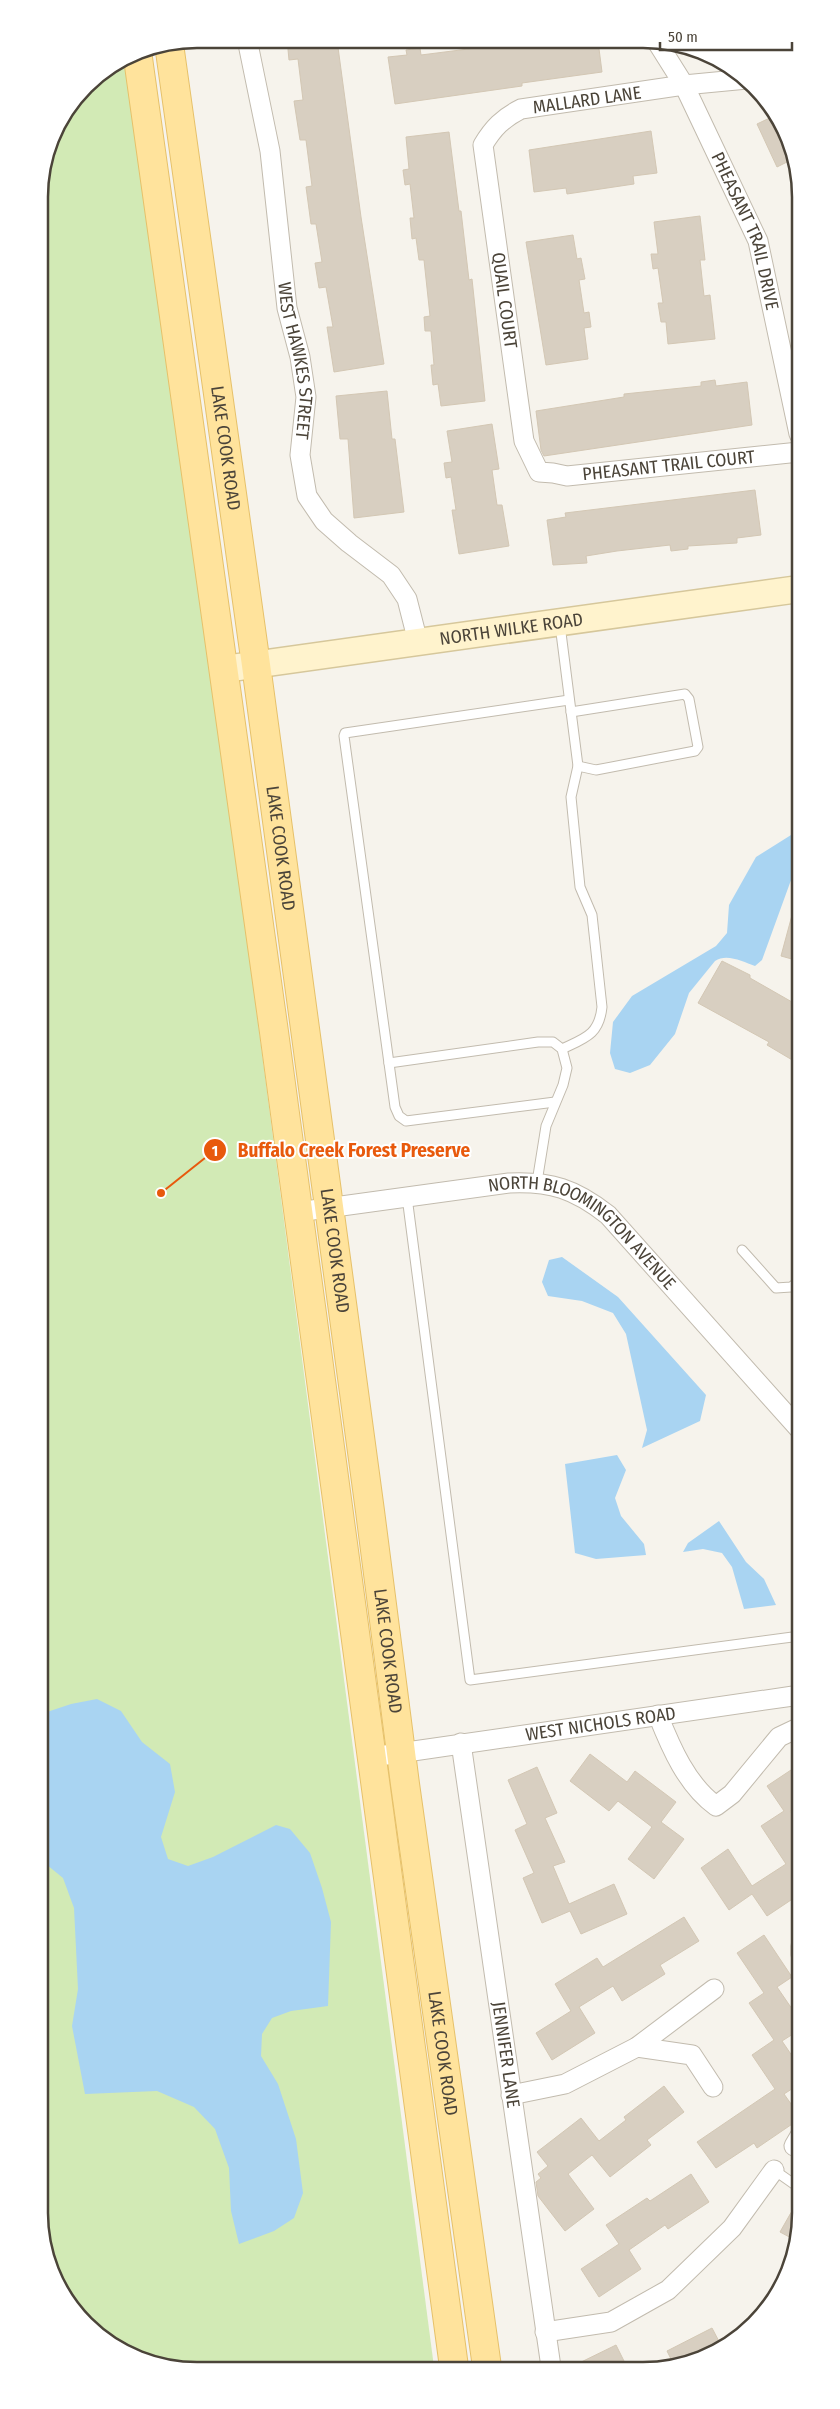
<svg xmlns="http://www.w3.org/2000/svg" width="840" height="2409" viewBox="0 0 840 2409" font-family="'Fira Sans Condensed',sans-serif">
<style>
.green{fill:#d2eab5}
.water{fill:#a9d4f2}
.building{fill:#d8cfc1;stroke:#d3c7b4}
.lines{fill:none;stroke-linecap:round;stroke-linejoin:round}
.lane-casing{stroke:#c2bbae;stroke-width:11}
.street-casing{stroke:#c2bbae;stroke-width:21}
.secondary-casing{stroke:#d6c79b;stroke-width:29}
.primary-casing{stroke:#e6c16a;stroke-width:30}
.lane{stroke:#fff;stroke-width:9}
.street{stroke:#fff;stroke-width:19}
.secondary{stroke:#fff3cd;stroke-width:26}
.primary{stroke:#ffe39c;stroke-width:28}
.labels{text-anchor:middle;stroke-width:4;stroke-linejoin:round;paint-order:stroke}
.street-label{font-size:18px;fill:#4b4439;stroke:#fff}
.rim{fill:none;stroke:#4b4439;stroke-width:2.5}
.leader{fill:none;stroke:#e8590c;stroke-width:2}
.callout-dot{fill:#e8590c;stroke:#fff;stroke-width:2}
.mark-label{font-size:15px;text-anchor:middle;font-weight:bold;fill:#fff}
.callout-label{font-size:19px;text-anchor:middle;font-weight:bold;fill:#e8590c;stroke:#fff;stroke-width:4;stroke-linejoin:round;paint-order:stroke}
</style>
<rect width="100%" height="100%" fill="#f6f3ec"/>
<polygon class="green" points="127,56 206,625 434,2367 166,2367 126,2354 85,2324 60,2291 42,2244 39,186 55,127 92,78"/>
<g class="water">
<path d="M799 830V858L762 960 755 966C743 962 727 953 715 961L689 993 675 1034 650 1065 630 1073 615 1069 610 1053 613 1022 632 996 716 946 727 933 729 905 756 857Z"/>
<polygon points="562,1257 618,1297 706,1395 700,1421 642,1448 647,1430 626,1334 613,1313 582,1301 548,1296 542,1282 549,1260"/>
<polygon points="617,1455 626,1470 615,1498 621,1516 644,1544 646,1555 596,1559 575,1553 565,1464"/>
<polygon points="719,1521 746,1562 764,1579 776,1605 744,1609 732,1567 722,1553 703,1549 683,1552 688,1543"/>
<polygon points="97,1699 121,1711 142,1742 170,1764 175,1792 161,1837 168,1859 188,1866 213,1857 276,1825 290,1829 310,1853 322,1888 331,1922 328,2006 291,2011 272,2018 262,2034 261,2056 278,2084 296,2139 303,2193 294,2218 274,2231 239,2244 231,2211 229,2168 215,2129 194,2107 157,2091 85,2094 72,2026 78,1989 74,1908 63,1878 41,1860 41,1714 71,1704"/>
</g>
<g class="building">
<polygon points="287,39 337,40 361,217 384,364 334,372 327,327 333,327 326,287 319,288 315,263 322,262 316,224 311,224 306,187 312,186 306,140 300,140 294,101 303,100 298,59 289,60"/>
<polygon points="492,41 598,41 602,72 522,83 522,86 395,104 388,57 407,55 406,50 420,48 421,55 476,48 475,43"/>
<polygon points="778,114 795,158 777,167 757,124"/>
<polygon points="651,131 657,173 633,176 634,184 567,194 566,188 534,192 529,150"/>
<polygon points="449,132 459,211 461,211 469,280 472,279 485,401 441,406 438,384 433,385 431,365 434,365 431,331 425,331 424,317 430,316 424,260 419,260 416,238 412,239 410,218 414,218 410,184 405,185 403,170 409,169 406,137"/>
<polygon points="700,216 705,260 700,260 704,296 710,295 715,339 668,344 666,322 661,322 658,303 663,303 658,268 653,269 651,254 658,254 654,222"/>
<polygon points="573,235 577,259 581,258 585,279 579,280 584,313 589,312 591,327 584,328 588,359 546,365 526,242"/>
<polygon points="715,380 716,386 747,382 752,425 544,456 541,450 536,411 624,397 624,394 701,386 701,382"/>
<polygon points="387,391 392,439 395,439 404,512 354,518 348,439 340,439 336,396"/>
<polygon points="492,424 499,469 492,470 497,505 502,505 509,546 459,554 452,510 456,510 451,477 446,478 444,463 452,462 447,431"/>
<polygon points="755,490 761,535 737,538 737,543 688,546 688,549 671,551 670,545 617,551 586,556 587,563 553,565 547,520 566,517 565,513"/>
<polygon points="795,904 799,904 799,961 781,956"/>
<polygon points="722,961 750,975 750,978 799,1006 799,1064 767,1045 769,1042 698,1003"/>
<polygon points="590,1754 627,1782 635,1771 676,1802 661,1822 684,1839 654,1879 628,1859 652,1827 618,1801 609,1811 570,1781"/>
<polygon points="800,1764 800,1804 790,1811 800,1827 800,1859 793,1864 800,1876 800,1894 767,1916 752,1894 729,1910 701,1868 728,1849 752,1886 786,1864 761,1826 784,1811 767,1786"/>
<polygon points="537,1767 557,1813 545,1818 565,1862 553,1866 569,1904 614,1884 627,1914 581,1934 570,1911 542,1923 523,1878 534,1873 515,1830 527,1824 508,1780"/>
<polygon points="684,1917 699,1941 660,1965 665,1974 622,2001 613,1986 579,2007 595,2033 552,2060 536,2033 571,2011 555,1984 597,1958 603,1967"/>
<polygon points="764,1935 792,1977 777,1987 801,2022 801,2029 782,2041 801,2069 801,2083 784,2094 801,2118 757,2148 754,2143 716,2168 697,2142 775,2089 752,2055 774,2040 749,2003 764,1993 737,1953"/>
<polygon points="664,2086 684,2112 647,2140 651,2145 610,2177 592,2155 568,2174 594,2209 565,2231 538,2196 536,2182 541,2178 538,2174 548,2166 537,2152 581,2118 599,2141 626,2120 624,2117"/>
<polygon points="691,2174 709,2202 668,2229 665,2225 629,2250 641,2269 599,2297 581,2269 619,2244 606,2225 647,2198 650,2201"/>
<polygon points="801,2195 801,2223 797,2241 780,2232"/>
<polygon points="712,2328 723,2349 675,2367 667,2351"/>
<polygon points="616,2345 627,2367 571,2367"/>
</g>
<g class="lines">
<g class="lane-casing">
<g id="lane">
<path d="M560 625 578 766 571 797 580 887 592 915 602 1007C599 1035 585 1038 562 1049"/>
<polyline points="571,712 685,694 689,699 698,747 695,751 596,770 578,766"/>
<polyline points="389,1063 538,1042 553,1042 562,1049 567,1068 563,1085 546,1126 537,1182"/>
<polyline points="555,1102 406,1121 399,1116 395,1107 344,736 345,733 569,700"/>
<polyline points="407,1197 470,1680 800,1636"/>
<polyline points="742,1250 776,1288 791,1287 800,1280"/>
<polyline points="774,2170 801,2189"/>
</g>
</g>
<g class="street-casing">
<g id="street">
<path id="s1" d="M247 39 270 151 287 308 300 357 306 397 300 455 307 496 324 521 349 543 391 575 407 599 418 642"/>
<path id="s2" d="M657 42 684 85 758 241 799 434"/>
<path id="s3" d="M747 79 684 85 521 109C503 118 493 128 483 145L524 441 539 472 553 473 567 476 799 452"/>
<path id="s4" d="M298 1212 509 1183C551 1181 575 1189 608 1215L800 1430"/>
<path d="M658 1715C671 1748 687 1785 716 1806L732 1794 779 1737 800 1727"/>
<path id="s5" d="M461 1743 551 2367"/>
<path id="s6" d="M372 1757 800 1695"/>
<polyline points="801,1946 801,1955"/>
<polyline points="637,2047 692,2055 713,2087"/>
<polyline points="511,2095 565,2084 637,2047 714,1989"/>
<polyline points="794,2146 801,2134"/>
<polyline points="545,2332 611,2322 668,2290 732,2228 774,2170"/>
</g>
</g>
<g class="secondary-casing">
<g id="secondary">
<path id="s7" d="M224 669 799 589"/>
</g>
</g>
<g class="primary-casing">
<g id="primary">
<path id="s8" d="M169 44 256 665 370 1511 405 1784 487 2367"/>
<polyline points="137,51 274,1032 454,2367"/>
</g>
</g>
<use href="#lane" class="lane"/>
<use href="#street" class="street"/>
<use href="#secondary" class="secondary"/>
<use href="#primary" class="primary"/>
</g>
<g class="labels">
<g class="street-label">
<text transform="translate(587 100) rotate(-8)" y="6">MALLARD LANE</text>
<text dy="6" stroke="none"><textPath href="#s2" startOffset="210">PHEASANT TRAIL DRIVE</textPath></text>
<text dy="6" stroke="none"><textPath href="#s3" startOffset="438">QUAIL COURT</textPath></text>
<text dy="6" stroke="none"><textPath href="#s1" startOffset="326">WEST HAWKES STREET</textPath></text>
<text dy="6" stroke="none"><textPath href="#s8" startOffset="408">LAKE COOK ROAD</textPath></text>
<text dy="6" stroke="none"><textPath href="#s3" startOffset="745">PHEASANT TRAIL COURT</textPath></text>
<text dy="6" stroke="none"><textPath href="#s7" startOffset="290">NORTH WILKE ROAD</textPath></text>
<text dy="6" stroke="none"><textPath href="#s8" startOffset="812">LAKE COOK ROAD</textPath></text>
<text dy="6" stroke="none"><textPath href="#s4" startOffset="304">NORTH BLOOMINGTON AVENUE</textPath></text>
<text dy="6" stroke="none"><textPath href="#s8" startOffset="1218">LAKE COOK ROAD</textPath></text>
<text dy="6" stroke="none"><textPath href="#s8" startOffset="1622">LAKE COOK ROAD</textPath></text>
<text dy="6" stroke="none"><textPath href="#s6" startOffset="231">WEST NICHOLS ROAD</textPath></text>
<text dy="6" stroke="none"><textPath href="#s8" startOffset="2028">LAKE COOK ROAD</textPath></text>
<text dy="6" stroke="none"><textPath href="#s5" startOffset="315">JENNIFER LANE</textPath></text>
</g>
</g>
<path d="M0 0H840V2409H0ZM197 48H643A149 149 0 0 1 792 197V2213A149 149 0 0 1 643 2362H197A149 149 0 0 1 48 2213V197A149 149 0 0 1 197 48Z" fill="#fff" fill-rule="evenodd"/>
<path class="rim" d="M197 48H643A149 149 0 0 1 792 197V2213A149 149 0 0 1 643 2362H197A149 149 0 0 1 48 2213V197A149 149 0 0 1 197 48Z"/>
<path class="leader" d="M161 1193L215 1150"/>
<g class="callout-dot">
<circle cx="161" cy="1193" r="5"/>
<circle cx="215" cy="1150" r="12"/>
</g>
<g class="mark-label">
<text x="215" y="1156">1</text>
</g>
<g class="callout-label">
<text x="354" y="1157">Buffalo Creek Forest Preserve</text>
</g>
<path d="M660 42v8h132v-8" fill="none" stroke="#4b4439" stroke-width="2.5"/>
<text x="668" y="42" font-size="15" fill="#4b4439" stroke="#ffffff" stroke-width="4" paint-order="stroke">50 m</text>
</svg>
